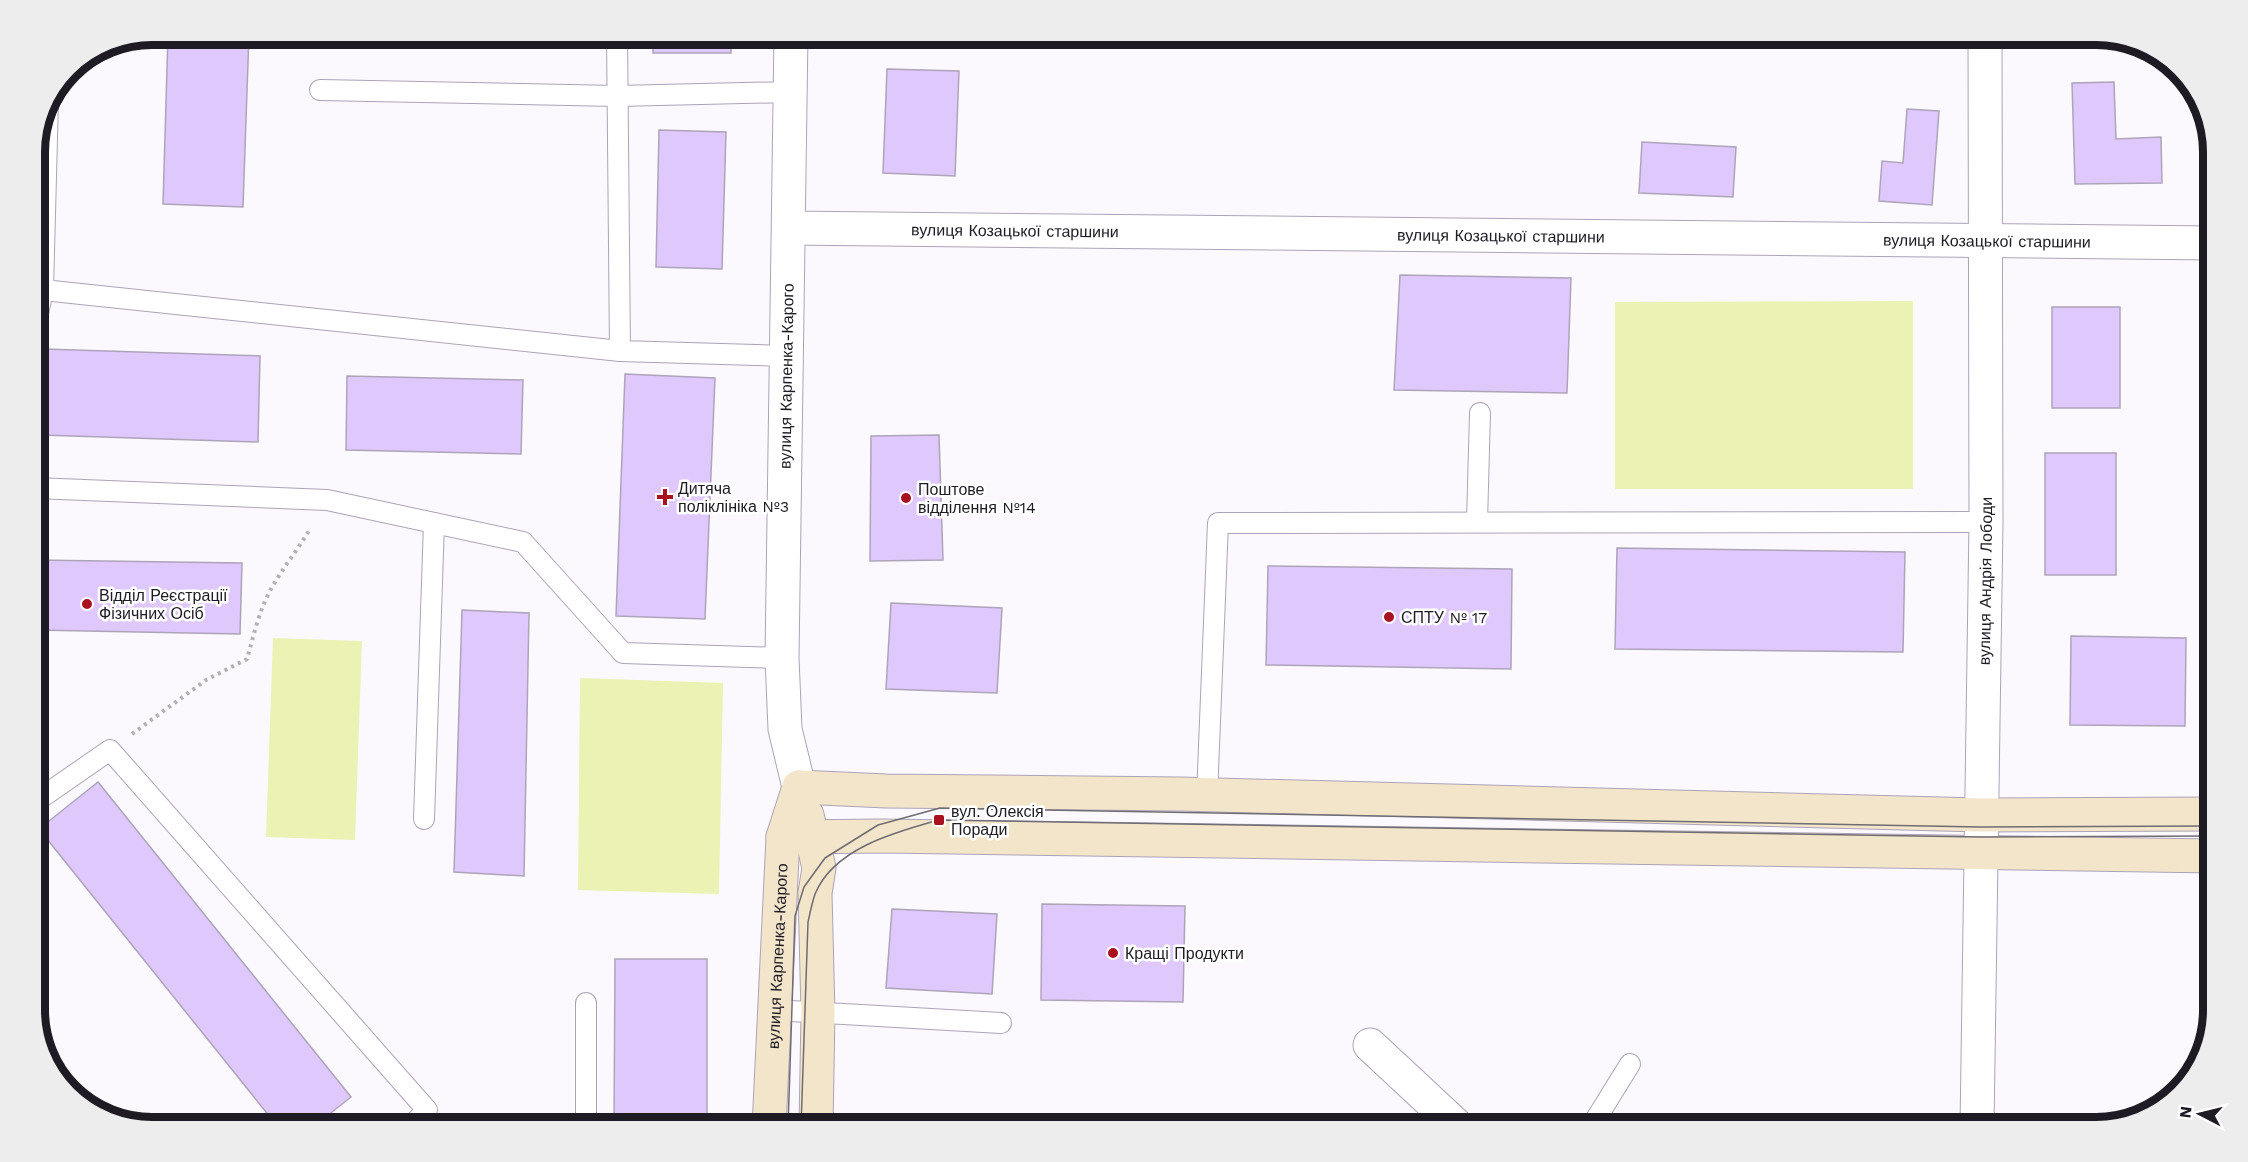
<svg xmlns="http://www.w3.org/2000/svg" width="2248" height="1162" viewBox="0 0 2248 1162" font-family="'Work Sans',sans-serif">
<style>
.green{fill:#ebf2b4}
.building{fill:#dfc8fb;stroke:#aea4ba;stroke-width:1.5}
.lines{fill:none;stroke-linecap:round;stroke-linejoin:round}
.service-casing{stroke:#ada3b9;stroke-width:22}
.minor-casing{stroke:#ada3b9;stroke-width:35}
.secondary-casing{stroke:#ada3b9;stroke-width:35}
.path{stroke:#b2afb5;stroke-width:4;stroke-dasharray:3 4.5;stroke-linecap:butt}
.service{stroke:#fff;stroke-width:20}
.minor{stroke:#fff;stroke-width:33}
.secondary{stroke:#f2e5c9;stroke-width:33}
.tram{stroke:#6f6c73;stroke-width:1.5}
.poi-dot{fill:#a8111f;stroke:#fff;stroke-width:2}
.labels{text-anchor:middle;stroke-width:5;stroke-linejoin:round;paint-order:stroke}
.street-label{font-size:16px;fill:#1f1b24;stroke:#fff}
.poi-label{font-size:16px;fill:#1f1b24;stroke:#fff;text-anchor:start}
.rim{fill:none;stroke:#1f1b24;stroke-width:8}
</style>
<rect width="100%" height="100%" fill="#fbf9fe"/>
<g class="green">
<polygon points="1913,301 1913,489 1615,489 1615,302"/>
<polygon points="273,638 362,641 355,840 266,837"/>
<polygon points="580,678 723,683 719,894 578,890"/>
</g>
<g class="building">
<polygon points="168,34 249,34 243,207 163,204"/>
<rect x="653" y="34" width="78" height="19"/>
<polygon points="1875,34 1921,34 1920,47 1874,44"/>
<polygon points="887,69 959,71 955,176 883,173"/>
<polygon points="2114,82 2116,139 2161,137 2162,183 2075,184 2072,83"/>
<polygon points="1907,109 1939,111 1932,205 1879,201 1882,161 1903,163"/>
<polygon points="659,130 726,132 722,269 656,267"/>
<polygon points="1642,142 1736,147 1733,197 1639,193"/>
<polygon points="1400,275 1571,278 1567,393 1394,390"/>
<rect x="2052" y="307" width="68" height="101"/>
<polygon points="44,349 260,356 258,442 41,435"/>
<polygon points="625,374 715,378 705,619 616,616"/>
<polygon points="347,376 523,380 521,454 346,450"/>
<polygon points="939,435 943,560 870,561 871,436"/>
<rect x="2045" y="453" width="71" height="122"/>
<polygon points="1617,548 1905,552 1903,652 1615,649"/>
<polygon points="35,560 242,563 240,634 35,630"/>
<polygon points="1268,566 1512,569 1511,669 1266,665"/>
<polygon points="891,603 1002,608 997,693 886,689"/>
<polygon points="462,610 529,613 524,876 454,872"/>
<polygon points="2071,636 2186,638 2185,726 2070,725"/>
<polygon points="98,782 351,1097 313,1127 278,1127 39,829"/>
<polygon points="1042,904 1185,906 1183,1002 1041,1000"/>
<polygon points="892,909 997,914 992,994 886,988"/>
<polygon points="615,959 707,959 707,1127 614,1127"/>
</g>
<g class="lines">
<g class="service-casing">
<g id="service">
<polyline points="617,34 620,351 787,356"/>
<polyline points="320,90 617,96 790,92"/>
<polyline points="48,100 43,290 620,351"/>
<polyline points="35,328 43,290"/>
<polyline points="35,488 327,500 523,542 623,653 782,658"/>
<polyline points="1477,522 1480,413"/>
<polyline points="1207,796 1218,523 1986,522"/>
<polyline points="35,802 110,750 427,1110 410,1127"/>
<polyline points="424,819 434,523"/>
<polyline points="773,1010 1001,1023"/>
<polyline points="586,1127 586,1003"/>
<polyline points="1591,1127 1630,1064"/>
</g>
</g>
<g class="minor-casing">
<g id="minor">
<polyline points="791,34 782,658 785,729 799,787"/>
<path id="s1" d="M789 228 2213 243"/>
<polyline points="1370,1045 1458,1127"/>
<path id="s2" d="M1977 1127 1986 522 1985 34"/>
</g>
</g>
<g class="secondary-casing">
<g id="secondary">
<polyline points="799,787 886,791 1181,794 1980,815 2213,814"/>
<polyline points="807,815 819,868 815,893 818,1013 816,1127"/>
<polyline points="783,837 884,836 2213,856"/>
<path id="s3" d="M769 1127 783 837 799 787"/>
</g>
</g>
<path class="path" d="M132 734 206 680 247 659C254 634 260 606 274 584 285 565 299 548 310 529"/>
<use href="#service" class="service"/>
<use href="#minor" class="minor"/>
<use href="#secondary" class="secondary"/>
<g class="tram">
<polyline points="788,1127 795,916 804,887 825,858 878,825 940,808 1980,827 2213,826"/>
<path d="M801 1127 808 922C810 913 812 903 815 894 834 848 896 832 939 820L1980 837 2213 836"/>
</g>
</g>
<g class="poi-dot">
<path d="M662 488h6v6h6v6h-6v6h-6v-6h-6v-6h6z"/>
<circle cx="906" cy="498" r="6"/>
<circle cx="87" cy="604" r="6"/>
<circle cx="1389" cy="617" r="6"/>
<rect x="933" y="814" width="12" height="12" rx="3"/>
<circle cx="1113" cy="953" r="6"/>
</g>
<g class="labels">
<g class="street-label">
<text dy="6" stroke="none"><textPath href="#s1" startOffset="226">вулиця Козацької старшини</textPath></text>
<text dy="6" stroke="none"><textPath href="#s1" startOffset="712">вулиця Козацької старшини</textPath></text>
<text dy="6" stroke="none"><textPath href="#s1" startOffset="1198">вулиця Козацької старшини</textPath></text>
<text transform="translate(786 376) rotate(-89)" y="6">вулиця Карпенка-Карого</text>
<text dy="6" stroke="none"><textPath href="#s2" startOffset="546">вулиця Андрія Лободи</textPath></text>
<text dy="6" stroke="none"><textPath href="#s3" startOffset="171">вулиця Карпенка-Карого</textPath></text>
</g>
<g class="poi-label">
<text x="678" y="494">Дитяча<tspan x="678" dy="18">поліклініка №3</tspan></text>
<text x="918" y="495">Поштове<tspan x="918" dy="18">відділення №14</tspan></text>
<text x="99" y="601">Відділ Реєстрації<tspan x="99" dy="18">Фізичних Осіб</tspan></text>
<text x="1401" y="623">СПТУ № 17</text>
<text x="951" y="817">вул. Олексія<tspan x="951" dy="18">Поради</tspan></text>
<text x="1125" y="959">Кращі Продукти</text>
</g>
</g>
<path d="M0 0H2248V1162H0ZM152 45H2096A107 107 0 0 1 2203 152V1010A107 107 0 0 1 2096 1117H152A107 107 0 0 1 45 1010V152A107 107 0 0 1 152 45Z" fill="#ededed" fill-rule="evenodd"/>
<path class="rim" d="M152 45H2096A107 107 0 0 1 2203 152V1010A107 107 0 0 1 2096 1117H152A107 107 0 0 1 45 1010V152A107 107 0 0 1 152 45Z"/>
<g transform="translate(2200 1114) rotate(277)" stroke="#ffffff" stroke-width="4.5" paint-order="stroke">
<path d="M0-4.5L10 22L0 15L-10 22Z" fill="#1f1b24"/>
<text y="-9" font-size="16" font-weight="bold" text-anchor="middle" fill="#1f1b24">N</text>
</g>
</svg>
